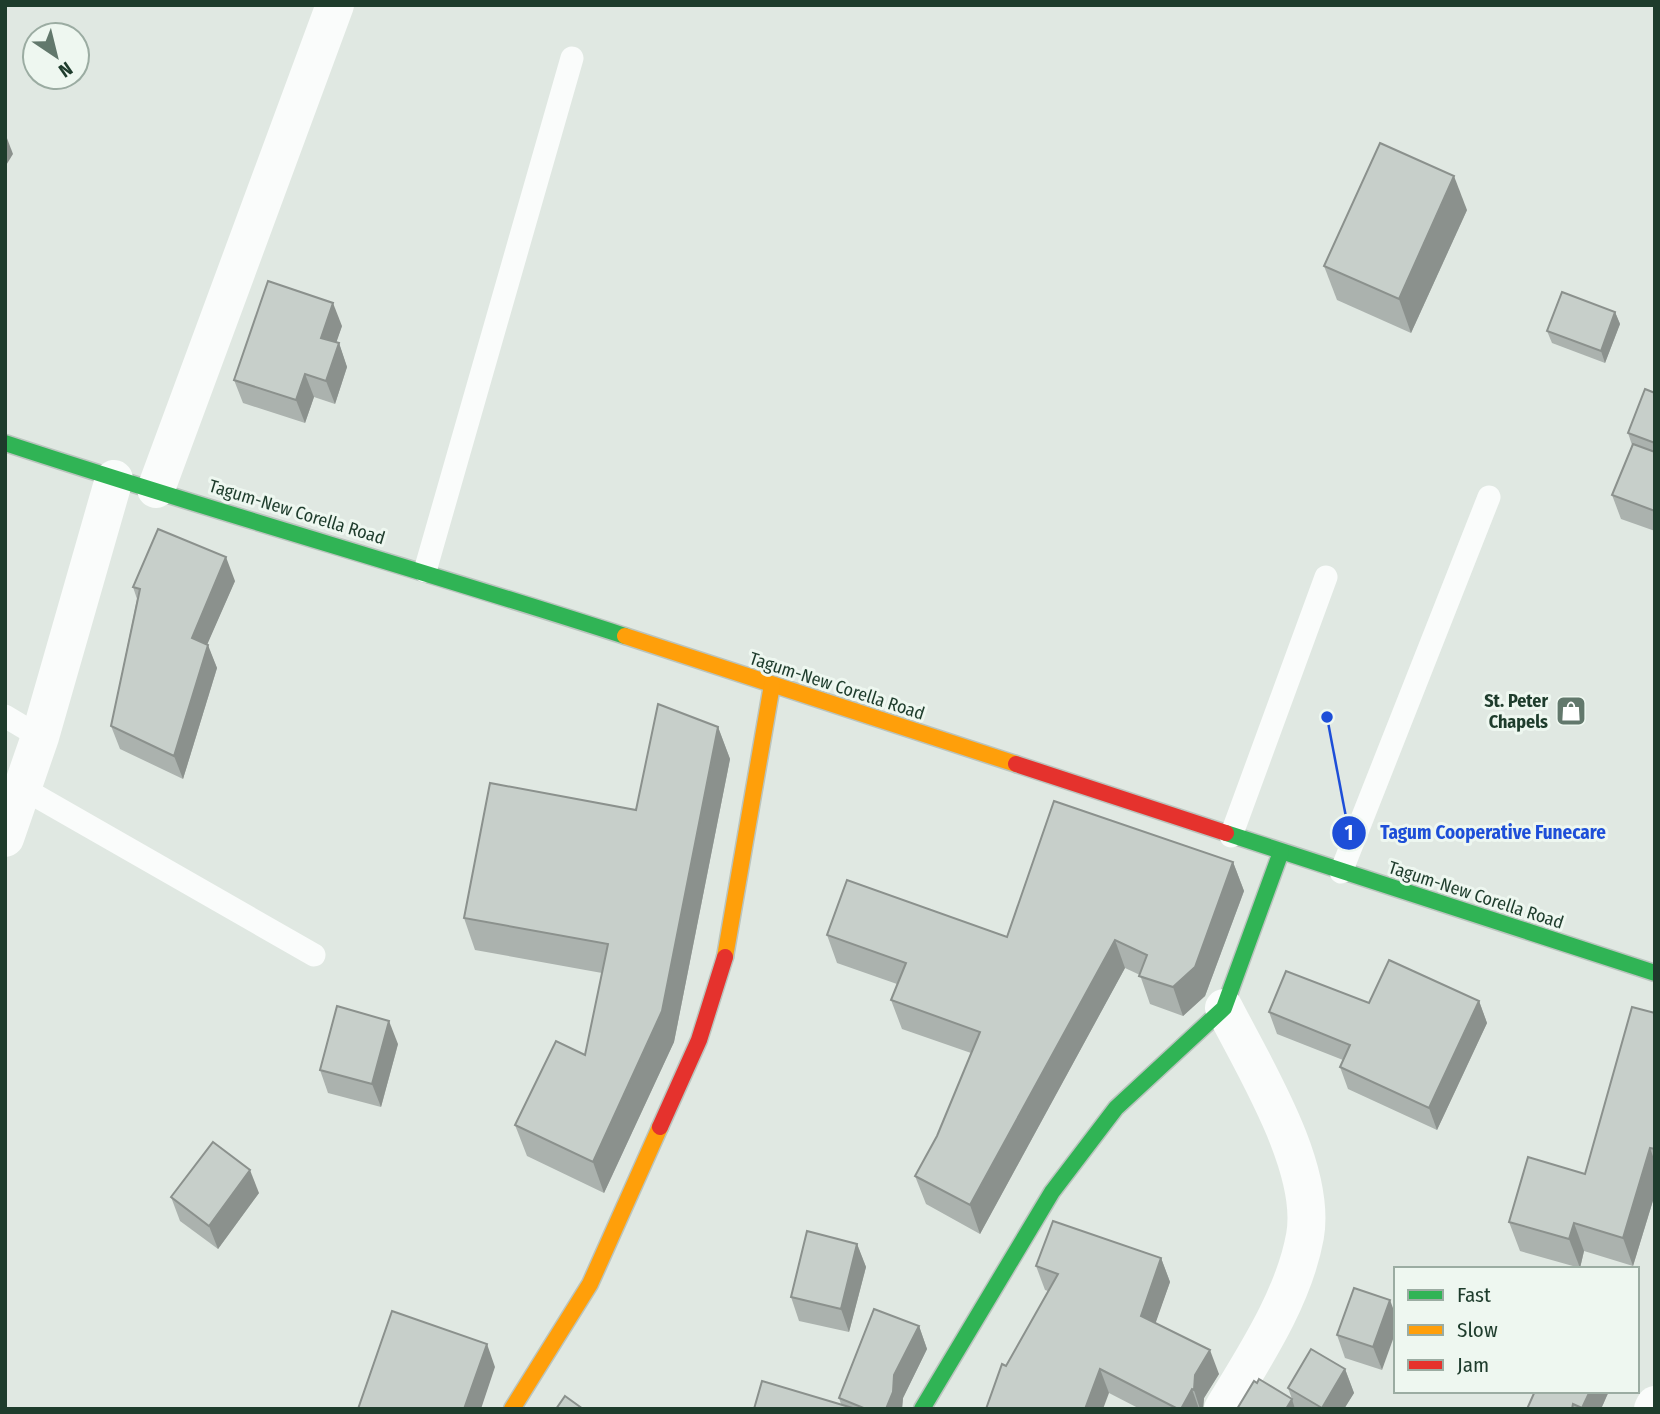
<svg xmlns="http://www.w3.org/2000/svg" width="1660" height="1414" viewBox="0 0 1660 1414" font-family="'Fira Sans Condensed',sans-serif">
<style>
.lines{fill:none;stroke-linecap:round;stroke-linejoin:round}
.fast-casing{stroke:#bac4be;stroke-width:19}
.slow-casing{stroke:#bac4be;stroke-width:19}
.jam-casing{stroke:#bac4be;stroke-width:19}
.lane{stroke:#fafcfb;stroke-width:23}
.street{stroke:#fafcfb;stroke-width:38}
.fast{stroke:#30b455;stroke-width:16}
.slow{stroke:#ff9f0a;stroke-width:16}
.jam{stroke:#e5322d;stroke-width:16}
.wall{fill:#abb2ae}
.shaded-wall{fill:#8b918d}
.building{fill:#c7cfca;stroke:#8b918d;stroke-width:2}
.labels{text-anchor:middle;stroke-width:6;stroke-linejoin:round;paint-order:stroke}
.street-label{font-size:18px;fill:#1e3c2c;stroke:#eef7f0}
.poi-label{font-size:18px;font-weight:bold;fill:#1e3c2c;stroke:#eef7f0;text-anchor:end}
.leader{fill:none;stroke:#1d4ed8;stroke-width:2.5}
.callout-dot{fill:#1d4ed8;stroke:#eef7f0;stroke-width:2.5}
.mark-label{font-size:21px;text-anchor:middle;font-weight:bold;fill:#fff}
.callout-label{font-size:19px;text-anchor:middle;font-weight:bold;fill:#1d4ed8;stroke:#eef7f0;stroke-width:6;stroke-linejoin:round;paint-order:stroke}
</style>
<rect width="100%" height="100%" fill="#e0e8e2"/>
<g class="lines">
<g class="fast-casing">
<g id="fast">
<path d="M5 443C211 511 419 569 625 636"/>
<polyline points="1226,833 1655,973"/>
<polyline points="922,1409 1052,1192 1116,1108 1224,1008 1281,852"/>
</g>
</g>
<g class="slow-casing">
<g id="slow">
<polyline points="625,636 1016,764"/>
<polyline points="725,957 772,685"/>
<polyline points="512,1409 590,1284 660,1127"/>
</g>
</g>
<g class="jam-casing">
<g id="jam">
<polyline points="1016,764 1226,833"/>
<polyline points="660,1127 699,1040 725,957"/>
</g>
</g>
<g class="lane">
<polyline points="425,571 572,58"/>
<polyline points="5,716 40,737"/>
<polyline points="24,789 314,955"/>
<polyline points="1231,836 1326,577"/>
<polyline points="1341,872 1489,497"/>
</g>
<g class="street">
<polyline points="156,489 335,5"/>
<polyline points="5,838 40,737 114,479"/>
<path d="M1223 1409C1255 1356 1294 1297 1305 1236 1317 1168 1254 1067 1224 1008"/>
<polyline points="1653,1409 1655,1405"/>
</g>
<use href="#fast" class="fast"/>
<use href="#slow" class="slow"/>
<use href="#jam" class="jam"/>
</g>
<g class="wall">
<polygon points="1467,210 1411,333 1337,300 1324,266"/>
<polygon points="1615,312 1620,324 1605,363 1552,343 1547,331"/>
<polygon points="342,326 336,342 339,343 347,367 335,404 314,397 305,423 243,403 234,380"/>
<polygon points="1655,393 1655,531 1621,519 1612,495 1632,445 1628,433"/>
<polygon points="235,581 207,644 217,668 183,779 120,749 111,726 137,599 133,587"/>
<polygon points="718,727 730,759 674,1042 604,1193 527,1156 515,1125 585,1055 602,973 475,950 464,918 636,810"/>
<polygon points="1233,862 1244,891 1205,996 1183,1016 1150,1004 1140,975 1125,968 980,1234 926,1204 915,1176 937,1136 971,1053 902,1029 891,1000 897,984 837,963 827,935 1007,937"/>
<polygon points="1479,1001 1487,1023 1437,1130 1348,1089 1340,1067 1343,1060 1277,1034 1269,1012 1369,1003"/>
<polygon points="1655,1013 1655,1194 1633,1266 1584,1251 1580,1268 1520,1251 1509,1222 1585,1174"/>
<polygon points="398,1044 381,1107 328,1093 320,1070"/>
<polygon points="259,1193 218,1249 180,1221 171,1197"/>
<polygon points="857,1244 866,1267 849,1332 799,1321 791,1297"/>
<polygon points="1161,1258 1170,1282 1155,1323 1219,1374 1204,1398 1203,1409 1140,1409 1109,1393 1006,1366 1048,1291 1045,1290 1036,1266"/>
<polygon points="1354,1288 1382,1370 1345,1358 1337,1335"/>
<polygon points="919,1326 927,1349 903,1398 902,1409 754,1409 841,1404 839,1398"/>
<polygon points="1345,1369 1354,1393 1344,1409 1237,1409 1292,1399 1288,1388"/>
<polygon points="1535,1391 1609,1391 1601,1409 1527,1409"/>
</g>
<g class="shaded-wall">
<polygon points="5,133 13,154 5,167"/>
<polygon points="1454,176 1467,210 1411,333 1399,299"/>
<polygon points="333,303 342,326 330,361 321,338"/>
<polygon points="1615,312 1620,324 1605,363 1601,351"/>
<polygon points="339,343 347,367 335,404 326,381"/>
<polygon points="305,374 314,397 305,423 296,400"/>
<polygon points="226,557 235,581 200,661 192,638"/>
<polygon points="208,645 217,668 183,779 174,756"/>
<polygon points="718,727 730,759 674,1042 604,1193 593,1162"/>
<polygon points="1233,862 1244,891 1205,996 1183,1016 1173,987"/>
<polygon points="1115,940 1125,968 980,1234 970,1205"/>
<polygon points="1479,1001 1487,1023 1437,1130 1429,1108"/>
<polygon points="389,1021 398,1044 381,1107 372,1084"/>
<polygon points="1650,1148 1655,1162 1655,1194 1633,1266 1623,1238"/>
<polygon points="250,1170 259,1193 218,1249 209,1226"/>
<polygon points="1574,1223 1584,1251 1580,1268 1569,1239"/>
<polygon points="857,1244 866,1267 849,1332 841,1309"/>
<polygon points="1161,1258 1170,1282 1150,1339 1141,1316"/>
<polygon points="1390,1300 1396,1316 1396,1331 1382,1370 1373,1347"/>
<polygon points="919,1326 927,1349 903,1398 902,1409 886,1409 894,1375"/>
<polygon points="487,1344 495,1367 481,1409 464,1409"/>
<polygon points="1210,1350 1219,1374 1204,1398 1203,1409 1200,1409 1194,1390 1195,1375"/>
<polygon points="1100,1369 1109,1393 1103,1409 1085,1409"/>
<polygon points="1345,1369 1354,1393 1344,1409 1322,1409"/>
<polygon points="1192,1389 1199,1409 1181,1409"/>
<polygon points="1590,1391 1609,1391 1601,1409 1582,1409"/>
<polygon points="1292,1399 1295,1409 1286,1409"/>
</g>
<g class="building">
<polygon points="1380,143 1454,176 1399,299 1324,266"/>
<polygon points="268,281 333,303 321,338 339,343 326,381 305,374 296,400 234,380"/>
<polygon points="1562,292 1615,312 1601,351 1547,331"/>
<polygon points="1645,389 1655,393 1655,443 1628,433"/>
<polygon points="1633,444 1655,452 1655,511 1612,495"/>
<polygon points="158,529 226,557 192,638 208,645 174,756 111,726 140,589 133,587"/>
<polygon points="658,704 718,727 662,1011 593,1162 515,1125 556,1041 585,1055 608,944 464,918 490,783 636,810"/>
<polygon points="1054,801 1233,862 1195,967 1173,987 1139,976 1147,955 1115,940 970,1205 915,1176 937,1136 980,1032 891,1000 906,963 827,935 847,880 1007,937"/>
<polygon points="1389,960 1479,1001 1429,1108 1340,1067 1350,1045 1269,1012 1286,971 1369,1003"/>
<polygon points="337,1006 389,1021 372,1084 320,1070"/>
<polygon points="1632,1007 1655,1013 1655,1149 1650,1148 1623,1238 1574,1223 1569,1239 1509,1222 1528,1157 1585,1174"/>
<polygon points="213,1142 250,1170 209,1226 171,1197"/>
<polygon points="1053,1221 1161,1258 1141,1316 1210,1350 1195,1375 1194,1390 1192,1389 1181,1409 1178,1409 1100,1369 1085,1409 986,1409 1002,1364 1006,1366 1058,1274 1036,1266"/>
<polygon points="807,1231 857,1244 841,1309 791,1297"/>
<polygon points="1354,1288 1390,1300 1373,1347 1337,1335"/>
<polygon points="874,1309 919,1326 894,1375 893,1392 886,1409 866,1409 839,1398"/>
<polygon points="392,1311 487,1344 464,1409 358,1409"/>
<polygon points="1311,1349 1345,1369 1322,1408 1288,1388"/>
<polygon points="1259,1379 1292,1399 1286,1409 1237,1409 1254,1381 1257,1383"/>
<polygon points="762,1381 856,1409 754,1409"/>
<polygon points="1535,1391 1590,1391 1582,1408 1573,1404 1572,1409 1527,1409"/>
<polygon points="565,1396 583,1409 556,1409"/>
</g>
<defs>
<g id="shop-square" transform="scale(1.575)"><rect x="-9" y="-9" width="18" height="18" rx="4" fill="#62786c" stroke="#eef7f0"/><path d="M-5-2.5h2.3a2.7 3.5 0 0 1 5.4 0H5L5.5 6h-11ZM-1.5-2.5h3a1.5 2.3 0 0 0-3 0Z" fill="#fff"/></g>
</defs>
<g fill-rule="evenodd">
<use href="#shop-square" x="1571" y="711"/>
</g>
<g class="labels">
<g class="street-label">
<text transform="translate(297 512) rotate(17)" y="6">Tagum-New Corella Road</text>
<text transform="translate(837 686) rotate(18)" y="6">Tagum-New Corella Road</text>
<text transform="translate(1476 895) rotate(18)" y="6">Tagum-New Corella Road</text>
</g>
<g class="poi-label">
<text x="1548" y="707">St. Peter<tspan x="1548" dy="21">Chapels</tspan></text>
</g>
</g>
<path class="leader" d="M1327 717L1349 833"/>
<g class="callout-dot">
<circle cx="1327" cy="717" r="7"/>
<circle cx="1349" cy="833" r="18"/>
</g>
<g class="mark-label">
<text x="1349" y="840">1</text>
</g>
<g class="callout-label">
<text x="1493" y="839">Tagum Cooperative Funecare</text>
</g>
<rect width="1660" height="1414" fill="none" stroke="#1e3c2c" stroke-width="14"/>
<rect x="1394" y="1267" width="245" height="126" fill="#eef7f0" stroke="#9baca2" stroke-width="2"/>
<rect x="1408" y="1290" width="35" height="10" fill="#30b455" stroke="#9baca2" stroke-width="2"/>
<text x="1457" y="1302" font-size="21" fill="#1e3c2c">Fast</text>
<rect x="1408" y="1325" width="35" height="10" fill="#ff9f0a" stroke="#9baca2" stroke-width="2"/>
<text x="1457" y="1337" font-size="21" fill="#1e3c2c">Slow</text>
<rect x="1408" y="1360" width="35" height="10" fill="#e5322d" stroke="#9baca2" stroke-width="2"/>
<text x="1457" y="1372" font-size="21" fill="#1e3c2c">Jam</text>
<g transform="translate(56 56) rotate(145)"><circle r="33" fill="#eef7f0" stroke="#9baca2" stroke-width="2"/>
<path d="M0-5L12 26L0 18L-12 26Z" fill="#62786c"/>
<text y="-10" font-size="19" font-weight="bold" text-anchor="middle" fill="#1e3c2c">N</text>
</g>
</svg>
